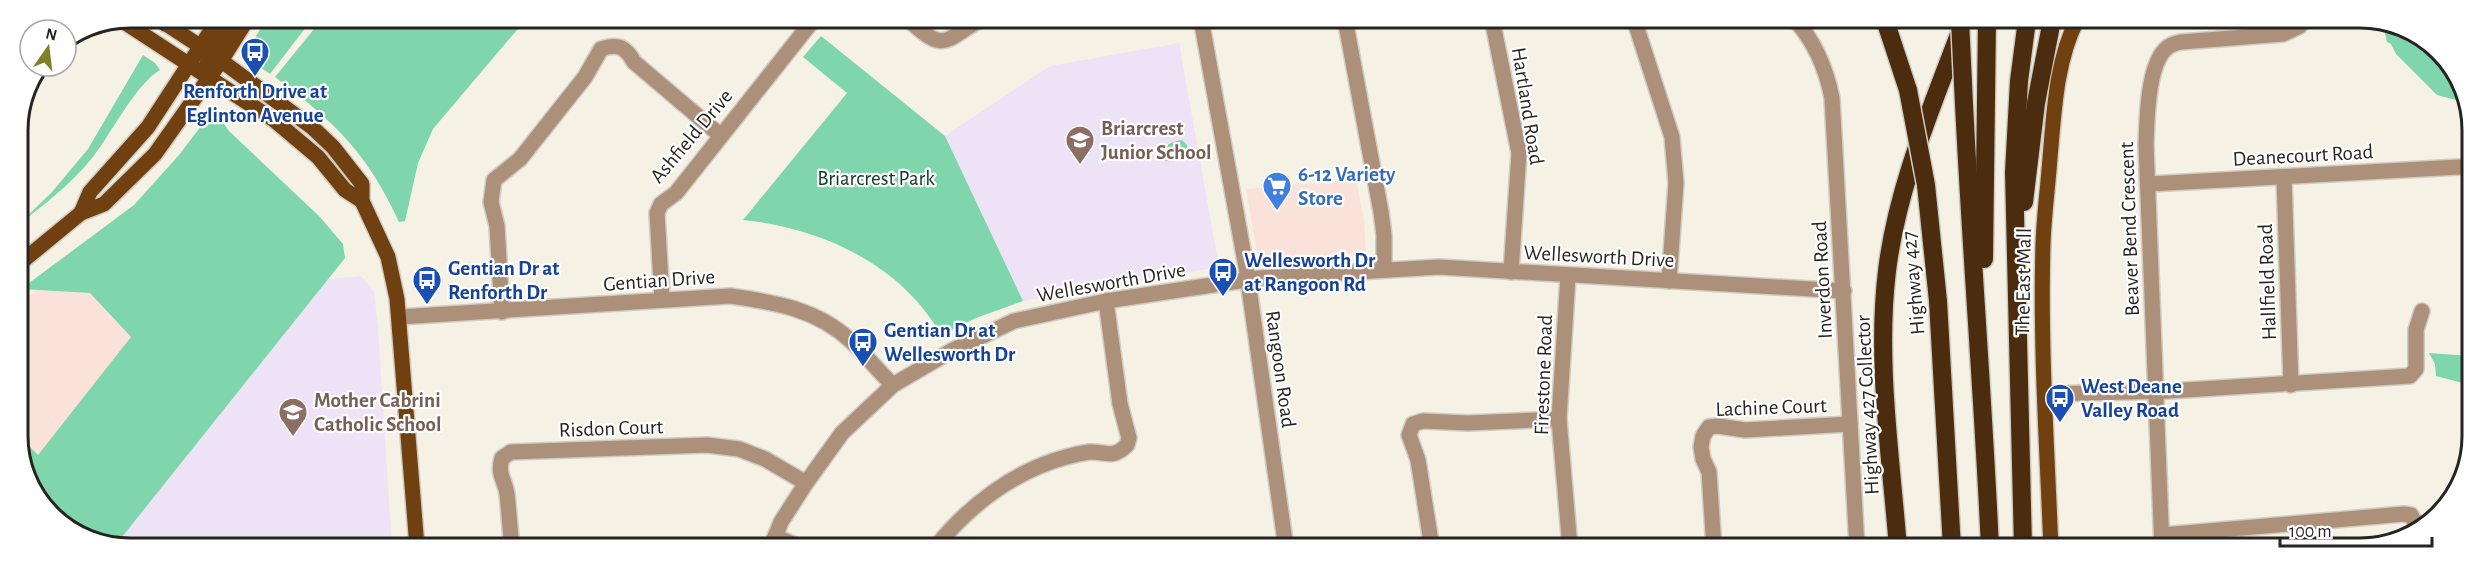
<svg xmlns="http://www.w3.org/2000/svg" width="2490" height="567" viewBox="0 0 2490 567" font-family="'Alegreya Sans',sans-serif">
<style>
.commercial{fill:#fae1d9}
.education{fill:#eee2f7}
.green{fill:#7fd5ac}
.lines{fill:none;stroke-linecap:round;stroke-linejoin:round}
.minor-casing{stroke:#d1ccc2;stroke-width:18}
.major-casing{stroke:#d1ccc2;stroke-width:18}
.highway-casing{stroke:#d1ccc2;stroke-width:21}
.minor{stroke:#ad907a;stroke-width:15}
.major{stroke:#714010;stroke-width:15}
.highway{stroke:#4c2c0e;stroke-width:18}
.highway-bridge-casing{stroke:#d1ccc2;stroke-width:21;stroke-linecap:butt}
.highway-bridge{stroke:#4c2c0e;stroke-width:18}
.labels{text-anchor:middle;stroke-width:4.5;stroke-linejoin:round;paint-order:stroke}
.transit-label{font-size:21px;font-weight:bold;fill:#164399;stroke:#fff;text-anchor:start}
.street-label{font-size:21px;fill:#262420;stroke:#fff}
.education-label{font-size:21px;font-weight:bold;fill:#785e54;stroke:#fff;text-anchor:start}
.shop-label{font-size:21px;font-weight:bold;fill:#366cbe;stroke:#fff;text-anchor:start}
.park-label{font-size:21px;fill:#103827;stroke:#fff}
.rim{fill:none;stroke:#262420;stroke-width:3}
</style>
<rect width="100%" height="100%" fill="#f6f1e5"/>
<g class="commercial">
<polygon points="1356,180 1364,220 1366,252 1259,263 1246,189"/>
<polygon points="36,290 90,293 131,338 38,455 20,437 19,304"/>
</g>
<g class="education">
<polygon points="1179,43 1219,267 1023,301 945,136 1050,66"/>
<polygon points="361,276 374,291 378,328 392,547 114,547 328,279"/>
</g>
<g class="green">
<polygon points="267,18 313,18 270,74 244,56"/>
<path d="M323 18H527L433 129 418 163 405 221 399 222C368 154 334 121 275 77Z"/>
<polygon points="2382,21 2439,51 2467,103 2437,95 2396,54 2391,44 2387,42"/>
<path d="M821 36 945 136 1023 301 976 318 941 335C901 264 821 228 743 220L847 93 803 57Z"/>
<path d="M143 55 155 63 160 70C134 86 112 133 92 158 71 184 45 204 19 224L52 192 88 149Z"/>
<polygon points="214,109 229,131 320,217 343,244 345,258 114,547 109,547 51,516 20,459 20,437 38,455 131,337 90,293 21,289 134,205 179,155"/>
<path d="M1182 140 1187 145 1188 152C1178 161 1174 164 1161 159L1160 152C1165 145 1173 141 1182 140Z"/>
<polygon points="2429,353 2470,356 2470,385 2436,376 2435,364"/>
</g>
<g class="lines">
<g class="minor-casing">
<g id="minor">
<path d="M908 19C946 55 943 40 982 19"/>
<polyline points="1201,19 1246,267 1286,548"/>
<polyline points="1345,19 1381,212 1384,235 1384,270"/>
<polyline points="1492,19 1519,153 1511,272"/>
<polyline points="1634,19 1672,137 1676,183 1669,281"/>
<path d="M1795 20C1815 42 1826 68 1832 98L1857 548"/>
<polyline points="2284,178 2291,385"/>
<polyline points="2149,184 2459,167"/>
<polyline points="1568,276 1559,419 1570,548"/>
<polyline points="662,300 657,213 661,204 676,193 814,19"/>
<path d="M502 312 497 226 491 202 494 180 520 159 585 77 601 49C618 43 626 47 634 62L720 135"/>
<path d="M399 317 730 296C774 302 817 309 851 341 866 355 878 371 893 385"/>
<polyline points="2045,394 2169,391 2410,376 2416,369 2416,330 2422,311"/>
<polyline points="2162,535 2404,514 2411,515 2418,528"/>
<polyline points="775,536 799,547"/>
<path d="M512 547C510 530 509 512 507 494 505 479 497 476 502 458L511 452 707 445 739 449 765 459 806 483"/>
<polyline points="771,547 781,522 806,483 842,433 893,385 951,351 1014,321 1106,301 1259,278 1439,267 1844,291"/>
<path d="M935 548C968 506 1014 471 1066 457 1073 455 1082 453 1089 452 1106 451 1112 460 1127 445L1129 438 1120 404 1106 301"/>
<polyline points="1432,548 1418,460 1409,435 1413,424 1423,421 1468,423 1559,419"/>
<polyline points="1714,548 1709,472 1703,459 1701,447 1703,436 1709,427 1718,426 1745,430 1850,424"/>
<path d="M2162 549 2146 145C2147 122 2147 62 2168 47 2172 44 2177 43 2181 42L2283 34 2300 26"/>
</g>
</g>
<g class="major-casing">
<g id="major">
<polyline points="157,18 212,54 313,128 333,147 362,184 362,201 388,257 397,299 417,547"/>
<polyline points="121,20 274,120 318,157 345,190 362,201"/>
<polyline points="165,24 196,18"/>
<polyline points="207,63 235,18"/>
<polyline points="81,213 90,192 148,127 219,18"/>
<polyline points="19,264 81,213 104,204 155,154 221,61 248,18"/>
<path d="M2051 549C2047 447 2040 345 2043 244 2044 215 2048 186 2050 158 2054 113 2056 61 2077 20"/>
</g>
</g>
<g class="highway-casing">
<g id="highway">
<polyline points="1885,20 1908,90"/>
<path d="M1963 83C1970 238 1983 393 1990 548"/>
<polyline points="1926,185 1938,301 1952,548"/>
<polyline points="2024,202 2036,103 2052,20"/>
<polyline points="1984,259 1987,20"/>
<path d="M1898 548C1891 458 1876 361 1887 271 1897 188 1931 109 1960 32"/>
<polyline points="2023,548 2014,172 2019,81 2027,20"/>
</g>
</g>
<use href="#minor" class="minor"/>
<use href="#major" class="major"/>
<use href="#highway" class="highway"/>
<g class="highway-bridge-casing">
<g id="highway-bridge">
<polyline points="1960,20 1963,83"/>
<polyline points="1908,90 1926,185"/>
</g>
</g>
<use href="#highway-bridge" class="highway-bridge"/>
</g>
<defs>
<g id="bus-pin" transform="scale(1.5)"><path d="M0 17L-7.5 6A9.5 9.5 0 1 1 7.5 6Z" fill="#1a4fb4" stroke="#fff"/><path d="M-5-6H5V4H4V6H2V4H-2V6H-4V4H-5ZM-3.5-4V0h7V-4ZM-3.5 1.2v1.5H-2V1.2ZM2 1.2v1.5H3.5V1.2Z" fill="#fff"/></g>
<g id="school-pin" transform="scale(1.5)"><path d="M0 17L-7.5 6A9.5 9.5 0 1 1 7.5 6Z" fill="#8d6e63" stroke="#fff"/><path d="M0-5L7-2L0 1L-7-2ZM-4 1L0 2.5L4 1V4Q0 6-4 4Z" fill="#fff"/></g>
<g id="supermarket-pin" transform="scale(1.5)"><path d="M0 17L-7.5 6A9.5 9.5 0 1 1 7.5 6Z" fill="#3f7fe0" stroke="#fff"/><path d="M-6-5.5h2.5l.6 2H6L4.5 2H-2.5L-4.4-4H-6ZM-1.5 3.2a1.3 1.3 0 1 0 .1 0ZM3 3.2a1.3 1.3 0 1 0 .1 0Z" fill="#fff"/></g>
</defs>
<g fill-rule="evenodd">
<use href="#bus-pin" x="255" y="52"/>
<use href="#school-pin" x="1080" y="140"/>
<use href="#supermarket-pin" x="1277" y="186"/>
<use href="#bus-pin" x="1223" y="272"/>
<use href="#bus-pin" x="427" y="280"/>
<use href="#bus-pin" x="863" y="342"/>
<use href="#bus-pin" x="2060" y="398"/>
<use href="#school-pin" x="293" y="412"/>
</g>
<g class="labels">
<g class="transit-label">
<text x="255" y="98" text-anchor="middle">Renforth Drive at<tspan x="255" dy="24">Eglinton Avenue</tspan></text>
<text x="1244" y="267">Wellesworth Dr<tspan x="1244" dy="24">at Rangoon Rd</tspan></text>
<text x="448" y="275">Gentian Dr at<tspan x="448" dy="24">Renforth Dr</tspan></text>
<text x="884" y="337">Gentian Dr at<tspan x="884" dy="24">Wellesworth Dr</tspan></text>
<text x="2081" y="393">West Deane<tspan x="2081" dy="24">Valley Road</tspan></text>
</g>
<g class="street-label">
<text transform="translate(1528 106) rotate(81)" y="7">Hartland Road</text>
<text transform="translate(691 136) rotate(-50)" y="7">Ashfield Drive</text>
<text transform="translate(2303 155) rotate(-3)" y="7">Deanecourt Road</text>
<text transform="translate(2129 229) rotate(-92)" y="7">Beaver Bend Crescent</text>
<text transform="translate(1599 256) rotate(3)" y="7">Wellesworth Drive</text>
<text transform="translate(659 280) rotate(-4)" y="7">Gentian Drive</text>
<text transform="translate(1822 280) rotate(-93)" y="7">Inverdon Road</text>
<text transform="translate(1111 282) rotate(-10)" y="7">Wellesworth Drive</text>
<text transform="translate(2023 282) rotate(-89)" y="7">The East Mall</text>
<text transform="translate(2267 282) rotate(-92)" y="7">Hallfield Road</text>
<text transform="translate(1913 283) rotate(-95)" y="7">Highway 427</text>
<text transform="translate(1281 369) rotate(82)" y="7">Rangoon Road</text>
<text transform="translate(1543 375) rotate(-88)" y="7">Firestone Road</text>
<text transform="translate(1867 405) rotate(-93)" y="7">Highway 427 Collector</text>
<text transform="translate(1771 407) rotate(-2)" y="7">Lachine Court</text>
<text transform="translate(611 428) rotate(-2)" y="7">Risdon Court</text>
</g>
<g class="education-label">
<text x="1101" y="135">Briarcrest<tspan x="1101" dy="24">Junior School</tspan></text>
<text x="314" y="407">Mother Cabrini<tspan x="314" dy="24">Catholic School</tspan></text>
</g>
<g class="shop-label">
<text x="1298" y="181">6-12 Variety<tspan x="1298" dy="24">Store</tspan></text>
</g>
<g class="park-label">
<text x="876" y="185">Briarcrest Park</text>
</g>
</g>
<path d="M0 0H2490V567H0ZM130 28H2360A102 102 0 0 1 2462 130V436A102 102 0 0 1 2360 538H130A102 102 0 0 1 28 436V130A102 102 0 0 1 130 28Z" fill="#fff" fill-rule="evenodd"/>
<path class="rim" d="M130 28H2360A102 102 0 0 1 2462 130V436A102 102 0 0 1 2360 538H130A102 102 0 0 1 28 436V130A102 102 0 0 1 130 28Z"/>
<g transform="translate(48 48) rotate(14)"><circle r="28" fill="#ffffff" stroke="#a8a7a6" stroke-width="1.5"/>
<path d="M0-4.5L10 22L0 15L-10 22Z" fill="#808029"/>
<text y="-9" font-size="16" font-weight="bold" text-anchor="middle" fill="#262420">N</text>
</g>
<path d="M2280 537v9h152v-9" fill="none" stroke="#262420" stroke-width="3"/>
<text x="2289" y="537" font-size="18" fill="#262420" stroke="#ffffff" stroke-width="4.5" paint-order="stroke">100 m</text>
</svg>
